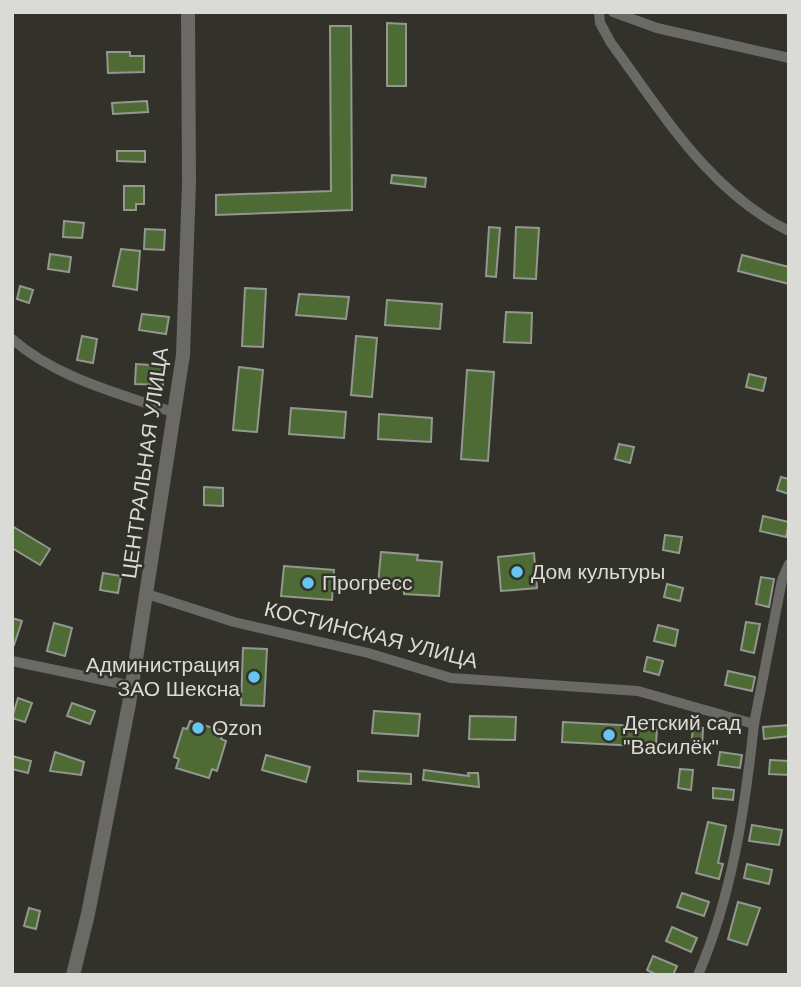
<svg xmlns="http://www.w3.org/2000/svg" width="801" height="987" viewBox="0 0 801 987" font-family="Arial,sans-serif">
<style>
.building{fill:#4e6a35;stroke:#939790;stroke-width:2}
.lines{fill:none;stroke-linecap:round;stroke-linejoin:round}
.minor{stroke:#6a6966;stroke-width:10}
.tertiary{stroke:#6a6966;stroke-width:14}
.poi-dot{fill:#68c4f0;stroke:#32322b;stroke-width:2.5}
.labels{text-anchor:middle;stroke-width:5;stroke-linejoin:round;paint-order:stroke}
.street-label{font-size:21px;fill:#dadad6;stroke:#32322b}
.poi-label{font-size:21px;fill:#dadad6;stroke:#32322b;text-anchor:start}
</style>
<rect width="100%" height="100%" fill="#32322b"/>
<g class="building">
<polygon points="387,23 406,24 406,86 387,86"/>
<polygon points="330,26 351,26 352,210 216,215 216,195 331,191"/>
<polygon points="107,52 130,52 130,56 144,56 144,72 108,73"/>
<polygon points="147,101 148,112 113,114 112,103"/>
<polygon points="117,151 145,151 145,162 117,161"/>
<polygon points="392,175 426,178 425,187 391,183"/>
<polygon points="124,186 144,186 144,204 136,204 136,210 124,210"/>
<polygon points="64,221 84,223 82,238 63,237"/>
<polygon points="489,227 500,228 496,277 486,276"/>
<polygon points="516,227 539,228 536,279 514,278"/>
<polygon points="145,229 165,230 164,250 144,249"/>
<polygon points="121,249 140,251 137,290 113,286"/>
<polygon points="50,254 71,257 69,272 48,269"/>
<polygon points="742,255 789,267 789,284 738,271"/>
<polygon points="20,286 33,290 29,303 17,299"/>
<polygon points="245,288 266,289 263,347 242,346"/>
<polygon points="299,294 349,297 346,319 296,315"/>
<polygon points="387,300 442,304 440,329 385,325"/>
<polygon points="506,312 532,313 531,343 504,342"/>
<polygon points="142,314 169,317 166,334 139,330"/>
<polygon points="82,336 97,339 93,363 77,360"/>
<polygon points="356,336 377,338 372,397 351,395"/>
<polygon points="136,364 164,366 163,385 135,384"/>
<polygon points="239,367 263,370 257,432 233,430"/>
<polygon points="467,370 494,372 488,461 461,459"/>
<polygon points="749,374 766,378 763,391 746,387"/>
<polygon points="291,408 346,412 344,438 289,434"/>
<polygon points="379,414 432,418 431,442 378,439"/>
<polygon points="619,444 634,447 630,463 615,459"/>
<polygon points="781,477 789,479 789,494 777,490"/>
<polygon points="204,487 223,488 223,506 204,505"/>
<polygon points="763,516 789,522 786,537 760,531"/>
<polygon points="12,526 50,549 40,565 12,548"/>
<polygon points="665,535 682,537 679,553 663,550"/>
<polygon points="381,552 418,555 417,560 442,562 439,596 404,594 404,586 378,584"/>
<polygon points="534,553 537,588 501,591 498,557"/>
<polygon points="284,566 334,570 332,600 281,596"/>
<polygon points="103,573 121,576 118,593 100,590"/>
<polygon points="761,577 774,579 769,607 756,604"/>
<polygon points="667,584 683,588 680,601 664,597"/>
<polygon points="12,618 22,621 14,645 12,645"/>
<polygon points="746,622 760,624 754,653 741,650"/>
<polygon points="54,623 72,628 65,656 47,651"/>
<polygon points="658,625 678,630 675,646 654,641"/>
<polygon points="243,648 267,649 264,706 241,705"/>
<polygon points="647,657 663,661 659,675 644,671"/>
<polygon points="728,671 755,677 752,691 725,685"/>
<polygon points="18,698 32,703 25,722 12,718"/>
<polygon points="72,703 95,711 90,724 67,716"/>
<polygon points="374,711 420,714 418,736 372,733"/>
<polygon points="470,716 516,717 515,740 469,739"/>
<polygon points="190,721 223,731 221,739 226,741 217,771 212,769 209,778 176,768 179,759 174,757 183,728 187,729"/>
<polygon points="563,722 657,727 656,747 562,742"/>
<polygon points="789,725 789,736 764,739 763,727"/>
<polygon points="693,727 703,728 702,750 691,749"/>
<polygon points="55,752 84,762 81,775 50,771"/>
<polygon points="720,752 742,755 740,768 718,765"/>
<polygon points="266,755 310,767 306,782 262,770"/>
<polygon points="12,756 31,761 28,773 12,769"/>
<polygon points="770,760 789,761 789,775 769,774"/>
<polygon points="680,769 693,770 691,790 678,788"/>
<polygon points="424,770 469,776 468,773 478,773 479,787 423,780"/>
<polygon points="358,771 411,774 411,784 358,781"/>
<polygon points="713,788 734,790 733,800 713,798"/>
<polygon points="708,822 726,826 718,863 723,864 719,879 696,873"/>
<polygon points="752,825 782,830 779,845 749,841"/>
<polygon points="747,864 772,870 769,884 744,878"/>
<polygon points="682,893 709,902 704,916 677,907"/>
<polygon points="738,902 760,908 747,945 728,939"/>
<polygon points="29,908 40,911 36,929 24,926"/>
<polygon points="672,927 697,938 691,952 666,941"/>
<polygon points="653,956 677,966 673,975 657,975 647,970"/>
</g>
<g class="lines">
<g class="minor">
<path d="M599 12 600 23 611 43C662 112 709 192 789 231"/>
<polyline points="613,12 657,28 789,58"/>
<path d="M12 339C58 379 119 393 175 413"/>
<path d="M147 594 234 622 368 653 451 678 638 691 754 724C745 809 732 896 698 975"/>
<polyline points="12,661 132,686"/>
<polyline points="754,724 782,580 789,564"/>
</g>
<polyline class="tertiary" points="73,975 88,914 129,704 183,355 189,183 188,12"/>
</g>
<g class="poi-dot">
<circle cx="517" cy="572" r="7"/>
<circle cx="308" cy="583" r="7"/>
<circle cx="254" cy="677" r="7"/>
<circle cx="198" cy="728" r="7"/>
<circle cx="609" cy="735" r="7"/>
</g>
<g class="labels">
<g class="street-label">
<text transform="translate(145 463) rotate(-82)" y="7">ЦЕНТРАЛЬНАЯ УЛИЦА</text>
<text transform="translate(371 635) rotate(14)" y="7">КОСТИНСКАЯ УЛИЦА</text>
</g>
<g class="poi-label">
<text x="531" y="579">Дом культуры</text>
<text x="322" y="590">Прогресс</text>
<text x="240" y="672" text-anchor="end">Администрация<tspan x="240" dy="24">ЗАО Шексна</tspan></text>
<text x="623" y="730">Детский сад<tspan x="623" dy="24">"Василёк"</tspan></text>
<text x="212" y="735">Ozon</text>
</g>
</g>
<rect width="801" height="987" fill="none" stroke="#dadad6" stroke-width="28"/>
</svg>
